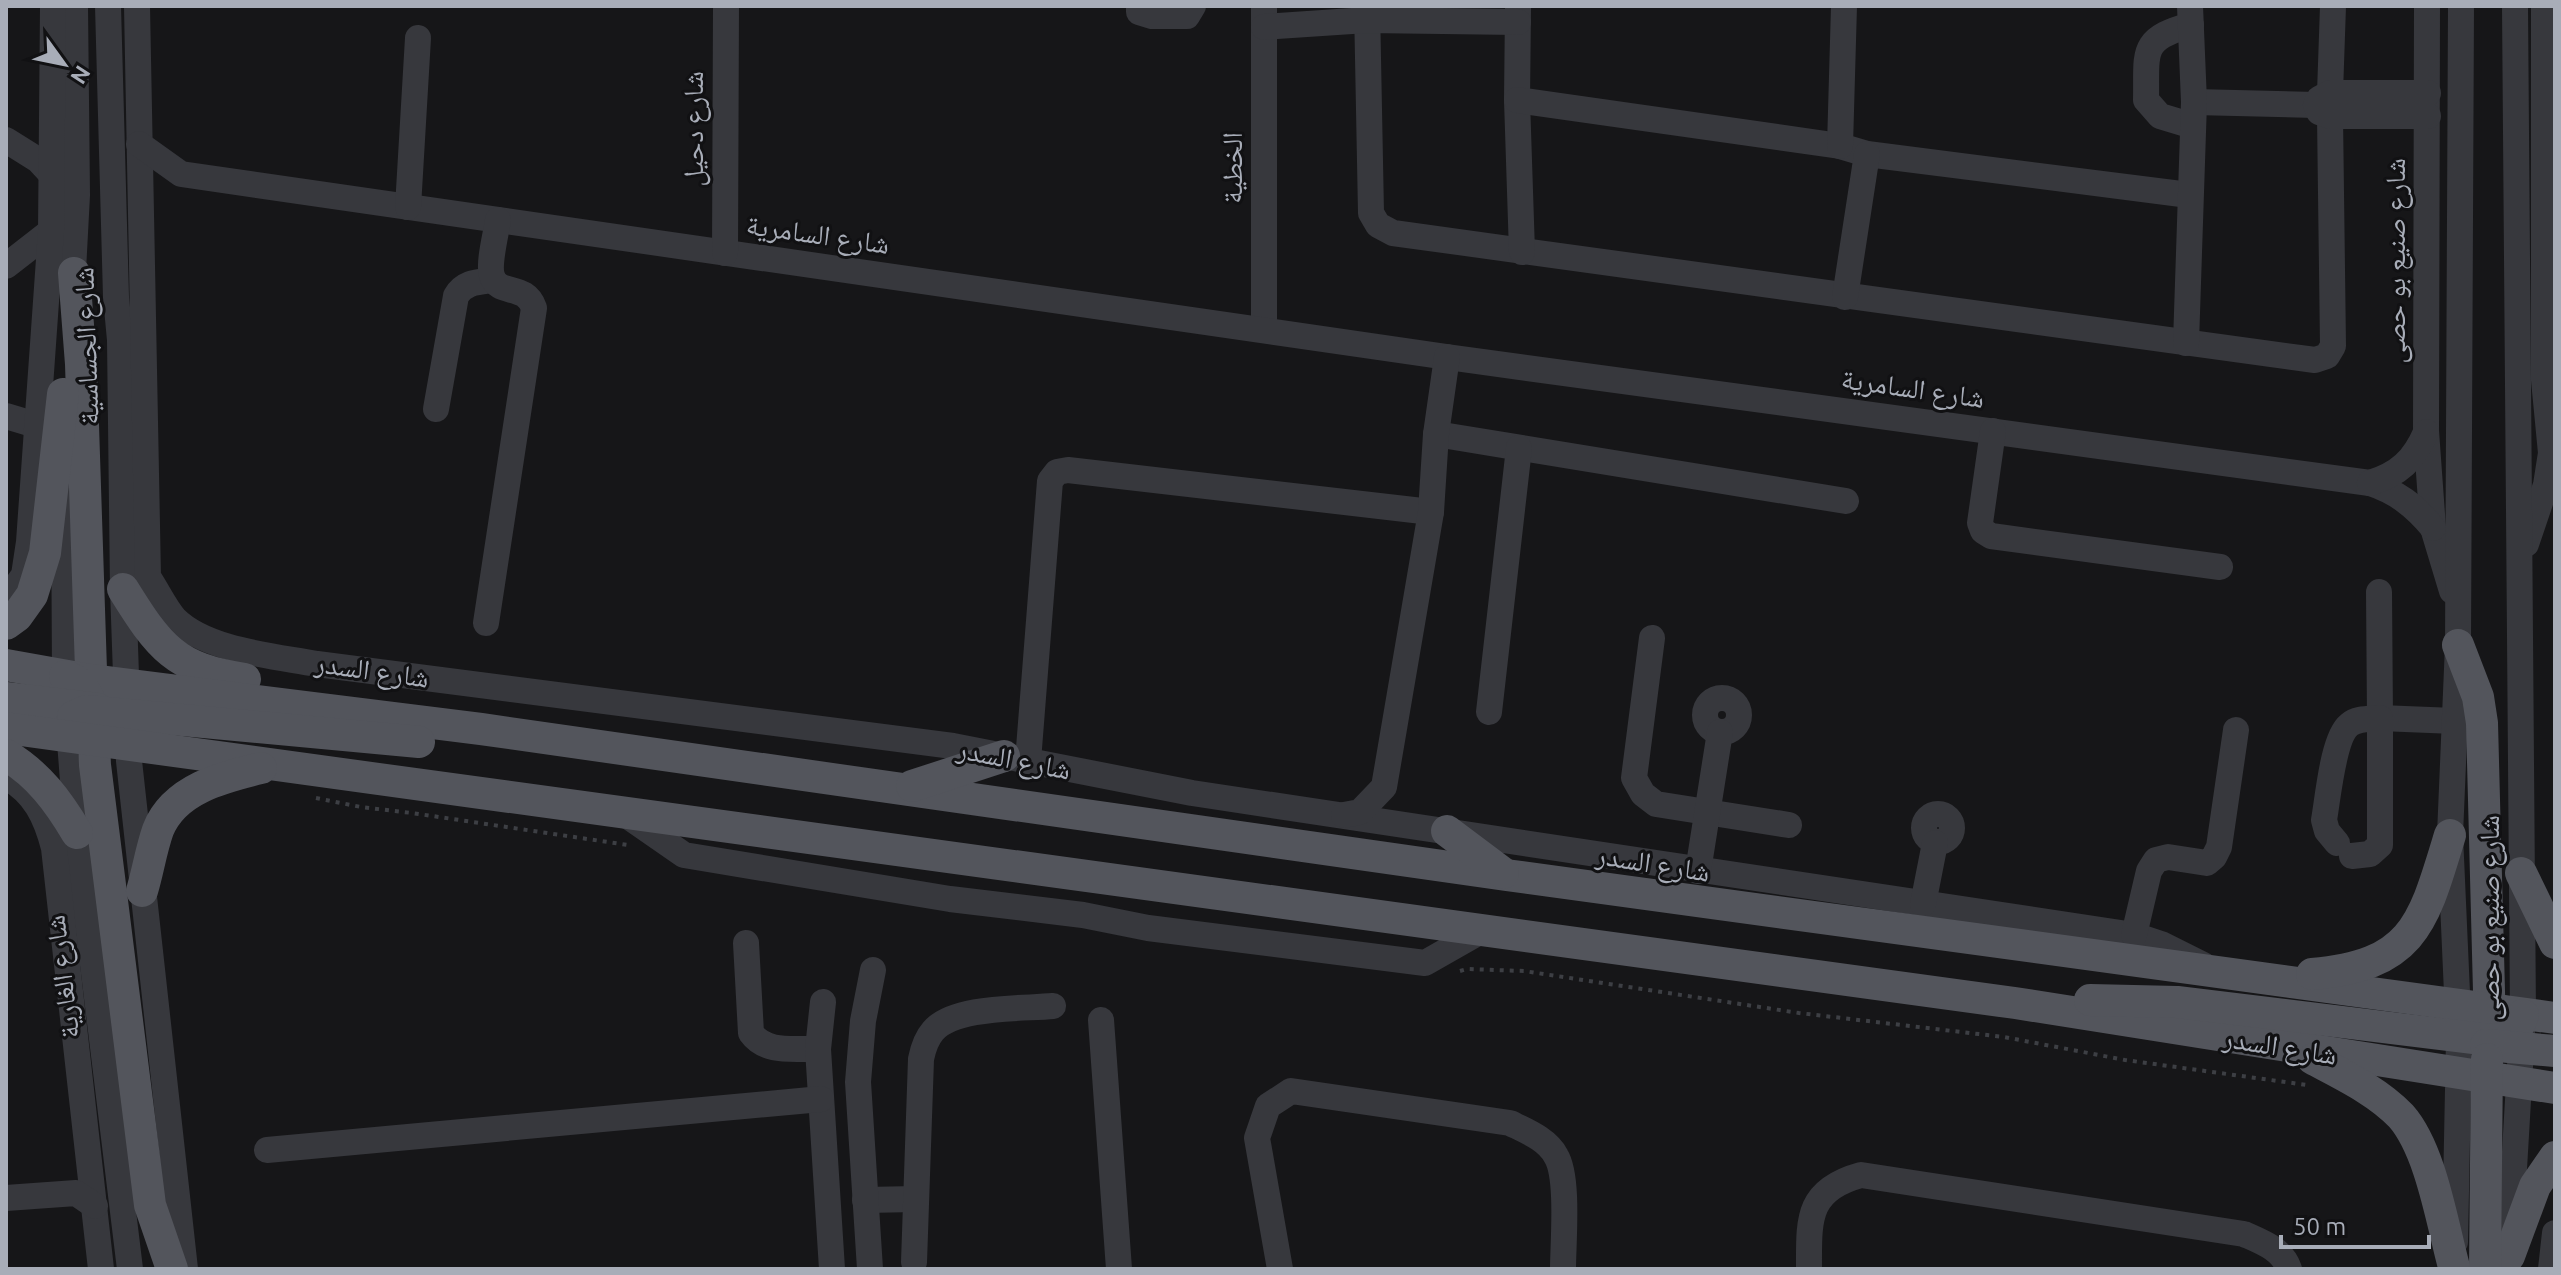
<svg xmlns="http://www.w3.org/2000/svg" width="2561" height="1275" viewBox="0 0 2561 1275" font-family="Ubuntu,'Noto Naskh Arabic',sans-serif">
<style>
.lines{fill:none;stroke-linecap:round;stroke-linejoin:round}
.path{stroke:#3d3f44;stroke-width:4;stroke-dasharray:4 6;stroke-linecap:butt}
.minor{stroke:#37383d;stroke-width:26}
.major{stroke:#53555c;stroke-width:32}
.labels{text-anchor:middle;stroke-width:6;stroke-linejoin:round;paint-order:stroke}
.street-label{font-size:28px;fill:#a8adb8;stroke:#111113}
</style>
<rect width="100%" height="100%" fill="#161618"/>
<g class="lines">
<g class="path">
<polyline points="316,798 361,807 412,813 628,845"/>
<polyline points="1460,971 1467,969 1524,971 1799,1013 2004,1037 2125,1060 2307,1085"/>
</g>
<g class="minor">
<polyline points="108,6 116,297 120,340 123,589 129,761 185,1269"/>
<path d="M137 6 148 577C157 590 165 608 175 619 207 651 275 656 317 664L953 746 1192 793 2134 935 2161 944 2203 965"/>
<polyline points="1139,6 1139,12 1152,16 1187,16 1193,6"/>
<polyline points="1264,6 1264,330"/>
<polyline points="1367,6 1371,213 1378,225 1393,233 2315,360 2327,356 2333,346 2330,116"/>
<polyline points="2427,6 2426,431 2433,528 2452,591"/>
<polyline points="1518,8 1517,100 1522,252"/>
<path d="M2191 25C2139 39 2147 52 2146 100L2160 116 2193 126"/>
<polyline points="1264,27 1367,20 1518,22"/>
<polyline points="2330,93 2333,6"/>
<polyline points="1517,100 1840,146 1867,154 2189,195"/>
<polyline points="2194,102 2316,105"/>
<polyline points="2428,116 2330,116 2319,112 2316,105 2319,99 2330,93 2428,93"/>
<polyline points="6,140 38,160 51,174"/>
<path d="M139 144 181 174 1447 357 2370 483C2397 492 2415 506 2433 528"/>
<polyline points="1840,146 1844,6"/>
<polyline points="408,207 418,38"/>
<polyline points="725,253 726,6"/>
<polyline points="6,266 51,231 58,238"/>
<polyline points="72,290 77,195 75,6"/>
<polyline points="1845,297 1867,154"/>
<polyline points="2186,343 2194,102 2190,6"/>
<path d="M436 409 456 296C464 282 478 282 493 280"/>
<polyline points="6,416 36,425"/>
<polyline points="1993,431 1980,523 1983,531 1991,536 2220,567"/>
<polyline points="1436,434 1846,501"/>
<path d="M2370 483C2399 474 2414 460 2426 432"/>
<polyline points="64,493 65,676 77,833 130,1269"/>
<polyline points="2526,544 2546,485 2551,453 2544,380 2544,6"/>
<polyline points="2379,592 2380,718 2455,721"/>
<polyline points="6,600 24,575 29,542 51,231 53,6"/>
<path d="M486 623 534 308C525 282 499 297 492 276 488 264 496 234 498 220"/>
<polyline points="1652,638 1634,778 1643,794 1656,804 1789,825"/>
<circle cx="1722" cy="715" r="17"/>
<polyline points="1489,712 1519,448"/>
<polyline points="1028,761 1050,481 1057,472 1068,470 1431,512"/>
<path d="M6 777C35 793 46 817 54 848L101 1269"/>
<polyline points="622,812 684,855 950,899 1083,915 1148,928 1425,963 1483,930"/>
<circle cx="1938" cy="828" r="14"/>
<polyline points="1344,815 1360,812 1384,787 1431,512 1436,434 1447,357"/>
<path d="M2337 843 2327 831 2324 820C2328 798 2333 738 2349 725 2357 718 2369 719 2380 718V845L2370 854 2352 856"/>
<polyline points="1698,871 1720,732"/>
<polyline points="1923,904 1935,843"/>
<polyline points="2134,935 2149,871 2156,860 2168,857 2207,863 2214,857 2219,847 2236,730"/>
<path d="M746 943 751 1033C766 1054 794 1048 818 1049"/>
<polyline points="823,1002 818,1049 832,1269"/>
<polyline points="1101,1020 1119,1269"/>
<polyline points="267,1150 821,1099"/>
<polyline points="6,1198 76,1193 95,1206"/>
<polyline points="865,1200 916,1199"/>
<polyline points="2510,1237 2523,1015 2515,6"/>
<polyline points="2455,1242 2459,1038 2450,835 2458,645 2461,6"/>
<path d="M914 1262 921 1059C923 1049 926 1039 933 1031 954 1006 1021 1009 1053 1006"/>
<polyline points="870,1269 858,1082 863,1021 873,970"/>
<path d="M1280 1269 1257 1138 1268 1106 1291 1091 1510 1123C1526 1131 1547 1139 1556 1156 1569 1177 1563 1243 1563 1269"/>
<path d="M1809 1269C1809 1220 1806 1190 1861 1175L2244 1234C2262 1242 2282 1249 2289 1269"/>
<polyline points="2551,1269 2555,1233"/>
</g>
<g class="major">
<polyline points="74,273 81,364 92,701"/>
<path d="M123 589C159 647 175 669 245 679"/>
<polyline points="6,624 17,616 32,595 45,553 63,394"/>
<polyline points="2458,645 2478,697 2482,723 2490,1030"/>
<polyline points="6,665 90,680 481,729 1506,875 2555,1018"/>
<path d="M65 676C101 688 93 735 95 765L150 1205 172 1269"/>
<polyline points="6,698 98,709"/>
<polyline points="73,717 86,711 419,742"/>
<polyline points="6,728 2015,1003 2555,1088"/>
<path d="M6 755C39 775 58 801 77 833"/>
<polyline points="912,786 1004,756"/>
<polyline points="1447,831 1503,873"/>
<polyline points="2521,873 2555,943"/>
<path d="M142 891C148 871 151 850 158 830 174 789 223 777 261 768"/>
<path d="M2312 974C2414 965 2423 924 2450 835"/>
<path d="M2090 1000 2177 1002 2490 1040C2509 1040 2518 1032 2523 1015"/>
<polyline points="2486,1045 2555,1051"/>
<path d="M2313 1059C2343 1075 2377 1091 2401 1116 2431 1150 2442 1223 2454 1267"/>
<polyline points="2509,1256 2535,1186 2555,1157"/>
<polyline points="2485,1269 2487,1059"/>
</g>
</g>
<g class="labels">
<g class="street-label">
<text transform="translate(693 129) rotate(-90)" y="10">شارع دحيل</text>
<text transform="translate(1232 168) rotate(-90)" y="10">الخطية</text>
<text transform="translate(818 234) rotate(8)" y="10">شارع السامرية</text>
<text transform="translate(2395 261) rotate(-90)" y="10">شارع صنيع بو حصى</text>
<text transform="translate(86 346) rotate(-92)" y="10">شارع الجساسية</text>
<text transform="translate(1913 388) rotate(8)" y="10">شارع السامرية</text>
<text transform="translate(372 670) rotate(8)" y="10">شارع السدر</text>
<text transform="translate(1014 759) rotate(11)" y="10">شارع السدر</text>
<text transform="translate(1653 863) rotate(9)" y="10">شارع السدر</text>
<text transform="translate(2489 918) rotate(-90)" y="10">شارع صنيع بو حصى</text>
<text transform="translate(62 977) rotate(-97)" y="10">شارع الغارية</text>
<text transform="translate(2280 1046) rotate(9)" y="10">شارع السدر</text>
</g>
</g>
<rect width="2561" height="1275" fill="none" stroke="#a8adb8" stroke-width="16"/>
<g transform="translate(64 64) rotate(123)" stroke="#111113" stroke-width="6" paint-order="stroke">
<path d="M0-6L14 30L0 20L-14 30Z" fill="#a8adb8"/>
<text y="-12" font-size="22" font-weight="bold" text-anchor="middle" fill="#a8adb8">N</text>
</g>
<path d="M2281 1235v12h148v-12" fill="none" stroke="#a8adb8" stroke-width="4"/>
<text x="2293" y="1235" font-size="24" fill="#a8adb8" stroke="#111113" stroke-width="6" paint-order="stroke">50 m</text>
</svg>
